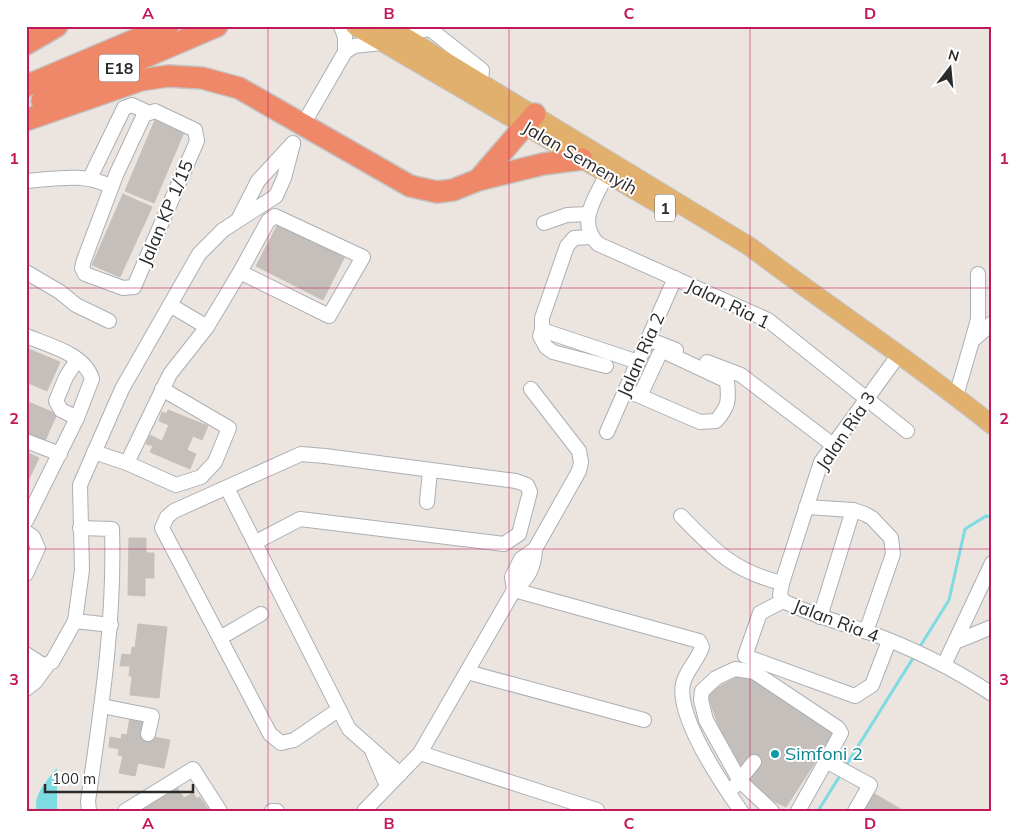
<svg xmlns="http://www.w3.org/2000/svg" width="1018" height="837" viewBox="0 0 1018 837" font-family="Mulish,sans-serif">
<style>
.water{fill:#7ddbe2}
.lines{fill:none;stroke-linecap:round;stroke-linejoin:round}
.stream{stroke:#7ddbe2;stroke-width:3}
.building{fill:#c4bfba;stroke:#c7bfb9}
.minor-casing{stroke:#abb0b6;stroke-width:16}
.major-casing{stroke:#c4c4c4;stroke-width:20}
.highway-casing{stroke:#c4c4c4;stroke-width:24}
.minor{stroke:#fff;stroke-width:14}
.major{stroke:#e2b06d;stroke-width:18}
.highway{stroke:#ee8868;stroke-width:21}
.grid{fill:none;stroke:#c2185b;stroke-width:1;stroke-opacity:0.55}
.culture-dot{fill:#0f9aa8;stroke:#fff;stroke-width:2}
.labels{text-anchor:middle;stroke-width:4;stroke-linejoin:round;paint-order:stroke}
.shield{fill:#fff;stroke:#6b6b6b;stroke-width:1}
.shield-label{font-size:16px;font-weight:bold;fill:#2b2b2b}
.street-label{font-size:18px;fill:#2b2b2b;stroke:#fff}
.culture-label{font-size:18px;fill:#0d838f;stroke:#fff;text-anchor:start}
.neatline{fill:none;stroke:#c2185b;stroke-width:2}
.grid-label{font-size:16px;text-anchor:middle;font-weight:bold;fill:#c2185b}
</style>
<rect width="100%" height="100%" fill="#ebe4df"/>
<path class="water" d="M57 768V811H37C32 795 48 779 57 768Z"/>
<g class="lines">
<g class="stream">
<polyline points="919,648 949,600 965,529 986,516 992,517"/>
<polyline points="845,767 915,655"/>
<polyline points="818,811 841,774"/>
</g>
</g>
<g class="building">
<polygon points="155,120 184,132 154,203 125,191"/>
<polygon points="123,194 152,207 120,277 92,265"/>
<polygon points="279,222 345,256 323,300 256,266"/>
<polygon points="26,348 60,362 47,391 26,382"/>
<polygon points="26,401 57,414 44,443 26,435"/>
<polygon points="168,410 208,426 202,440 193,436 187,450 196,454 190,469 150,452 153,446 146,444 150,435 162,441 169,425 159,421 162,412 166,414"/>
<polygon points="26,452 39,458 26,485"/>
<polygon points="129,538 146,538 146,553 154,553 154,578 145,578 145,596 128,595"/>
<polygon points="138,624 167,627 159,698 130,695 132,676 129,676 130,666 120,666 122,654 131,655 132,647 135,648"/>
<polygon points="742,675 840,724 786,807 739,784 707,693"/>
<polygon points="130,717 146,720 143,735 170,740 164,768 138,763 135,776 119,773 123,756 118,755 119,749 109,747 110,737 121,739 122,734 127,735"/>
<polygon points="175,785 184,798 193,793 197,799 200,797 208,809 205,811 136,811"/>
<polygon points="873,793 904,811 862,811"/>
</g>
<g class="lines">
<g class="minor-casing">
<g id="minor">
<polyline points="341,26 345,37 345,52"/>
<polyline points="407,38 417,31 430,29 482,70 481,82"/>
<polygon points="155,111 195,130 197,141 137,280 134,287 123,288 85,274 82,268 84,260 116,175 144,115"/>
<polyline points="308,116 345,52 354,46 381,43"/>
<path d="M607 174C596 197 576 222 598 244L768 320 907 431"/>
<polyline points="90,178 124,108 132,105 147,112"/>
<path d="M26 181C55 179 85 172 111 187"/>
<polyline points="239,218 258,181 293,143"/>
<polyline points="544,223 567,215 588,214"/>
<polyline points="590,237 574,238 567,246 542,318 542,330 638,362"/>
<polyline points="26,272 60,292 76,305 109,321"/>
<polyline points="170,305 207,327 240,272 329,316 363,257 275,216 268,221 240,272"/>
<polyline points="542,330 540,336 546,347 553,352 606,366"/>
<path d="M26 336C48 345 85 354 92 379L77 418 26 521"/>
<polyline points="648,339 676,350"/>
<polyline points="972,341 978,319 978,274"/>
<polyline points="707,362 741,375 833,445"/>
<polyline points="162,389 229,428 215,462 201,477 176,485 127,463 170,374 207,327"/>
<path d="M626 390 700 422 716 421C729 406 729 401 727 381L663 351 659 355 640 396"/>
<polyline points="956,396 972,341 992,323"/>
<polyline points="77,418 61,410 56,401 66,377 77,360"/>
<polyline points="607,432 675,278"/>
<polyline points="26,441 60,454"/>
<polyline points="94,452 127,463"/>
<polyline points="227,488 349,729 400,774"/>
<polyline points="427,502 430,471"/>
<polyline points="806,507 853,510 865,514 872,518 891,538 893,554 866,632"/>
<path d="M681 516C715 551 733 571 782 583"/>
<path d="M80 528 112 529C115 621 101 711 88 801L89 811"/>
<polyline points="26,532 33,537 38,548 26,574"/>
<polyline points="256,542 300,519 504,544 519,534 530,492 527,485 516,481 325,456 301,454 174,511 167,517 162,528 270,734 281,743 294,740 338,710"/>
<path d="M514 590 699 641 702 647C698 660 685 672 683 684 676 716 722 784 741 811"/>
<polyline points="514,590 512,577 521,559 535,549 579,471 581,462 579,451 531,389"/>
<polyline points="783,601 780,595 782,583 821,462 900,353"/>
<polyline points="783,601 760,613 745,656 855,696 872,685 889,641"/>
<path d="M783 601C810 614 837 622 865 631 910 647 953 668 992 694"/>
<polyline points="820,617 853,510"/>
<polyline points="75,621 111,625"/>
<polyline points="220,638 261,614"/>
<polyline points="955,642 992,627"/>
<polyline points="26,654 46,667"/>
<polyline points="944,665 992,563"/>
<polyline points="467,672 644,720"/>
<polyline points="26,673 52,662 75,621 82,570 80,485 122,389 199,254 223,230 276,196 284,178 293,144"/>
<polyline points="26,689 35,682 46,667"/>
<polyline points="102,706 152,716 148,734"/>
<polyline points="373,753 387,786"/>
<polyline points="420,753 597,810"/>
<polyline points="734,787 754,762"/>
<polyline points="125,811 193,769 220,811"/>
<polyline points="272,811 277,811"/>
<path d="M364 811 420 753 514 590C529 578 534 567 535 549"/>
<polyline points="772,811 740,781 706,720 701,700 702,691 716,678 735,669 754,672 838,728 841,733 826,761"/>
<polyline points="798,811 826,761 870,785 855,811"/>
</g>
</g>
<g class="major-casing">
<g id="major">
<polyline points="355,26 669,210"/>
<path d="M387 26 749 246C829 307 913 361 992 425"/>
</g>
</g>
<g class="highway-casing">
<g id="highway">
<polyline points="26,44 57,26"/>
<polyline points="26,86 168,26"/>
<polyline points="42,101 217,26"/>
<polyline points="26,120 141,80 168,76 202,78 239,88 410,186 437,192 453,190 478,180 543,164 582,159"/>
<polyline points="478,180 535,114"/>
</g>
</g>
<use href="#minor" class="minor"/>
<use href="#major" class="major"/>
<use href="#highway" class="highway"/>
</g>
<path class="grid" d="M268 26V811M509 26V811M750 26V811M26 288H992M26 549H992"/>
<circle class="culture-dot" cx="775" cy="754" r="5"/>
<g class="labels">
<g class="shield">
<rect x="99" y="54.5" width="40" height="27" rx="4"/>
<rect x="655" y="194.5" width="20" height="27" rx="4"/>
</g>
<g class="shield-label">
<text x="119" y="74">E18</text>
<text x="665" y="214">1</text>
</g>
<g class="street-label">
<text transform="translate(580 158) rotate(30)" y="6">Jalan Semenyih</text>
<text transform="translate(166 213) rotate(-67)" y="6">Jalan KP 1/15</text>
<text transform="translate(728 304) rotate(26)" y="6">Jalan Ria 1</text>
<text transform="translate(641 355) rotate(-66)" y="6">Jalan Ria 2</text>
<text transform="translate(846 431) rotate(-56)" y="6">Jalan Ria 3</text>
<text transform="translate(836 621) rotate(21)" y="6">Jalan Ria 4</text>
</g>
<g class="culture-label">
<text x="785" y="760">Simfoni 2</text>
</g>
</g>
<rect width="1018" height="837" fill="none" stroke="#ffffff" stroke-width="55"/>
<g transform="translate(950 68) rotate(16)" stroke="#ffffff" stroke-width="4" paint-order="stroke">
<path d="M0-4L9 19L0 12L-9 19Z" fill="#2b2b2b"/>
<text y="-8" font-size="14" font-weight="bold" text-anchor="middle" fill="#2b2b2b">N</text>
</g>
<path d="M45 784v8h148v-8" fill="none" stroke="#2b2b2b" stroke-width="2.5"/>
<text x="52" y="784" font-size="15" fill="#2b2b2b" stroke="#ffffff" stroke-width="4" paint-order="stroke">100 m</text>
<rect x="28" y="28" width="962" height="782" class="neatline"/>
<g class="grid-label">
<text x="148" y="19">A</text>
<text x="389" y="19">B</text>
<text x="629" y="19">C</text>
<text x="870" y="19">D</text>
<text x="14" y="164">1</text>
<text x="1004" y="164">1</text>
<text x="14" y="424">2</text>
<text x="1004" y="424">2</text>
<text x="14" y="685">3</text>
<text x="1004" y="685">3</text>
<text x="148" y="829">A</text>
<text x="389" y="829">B</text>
<text x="629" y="829">C</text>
<text x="870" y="829">D</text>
</g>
</svg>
